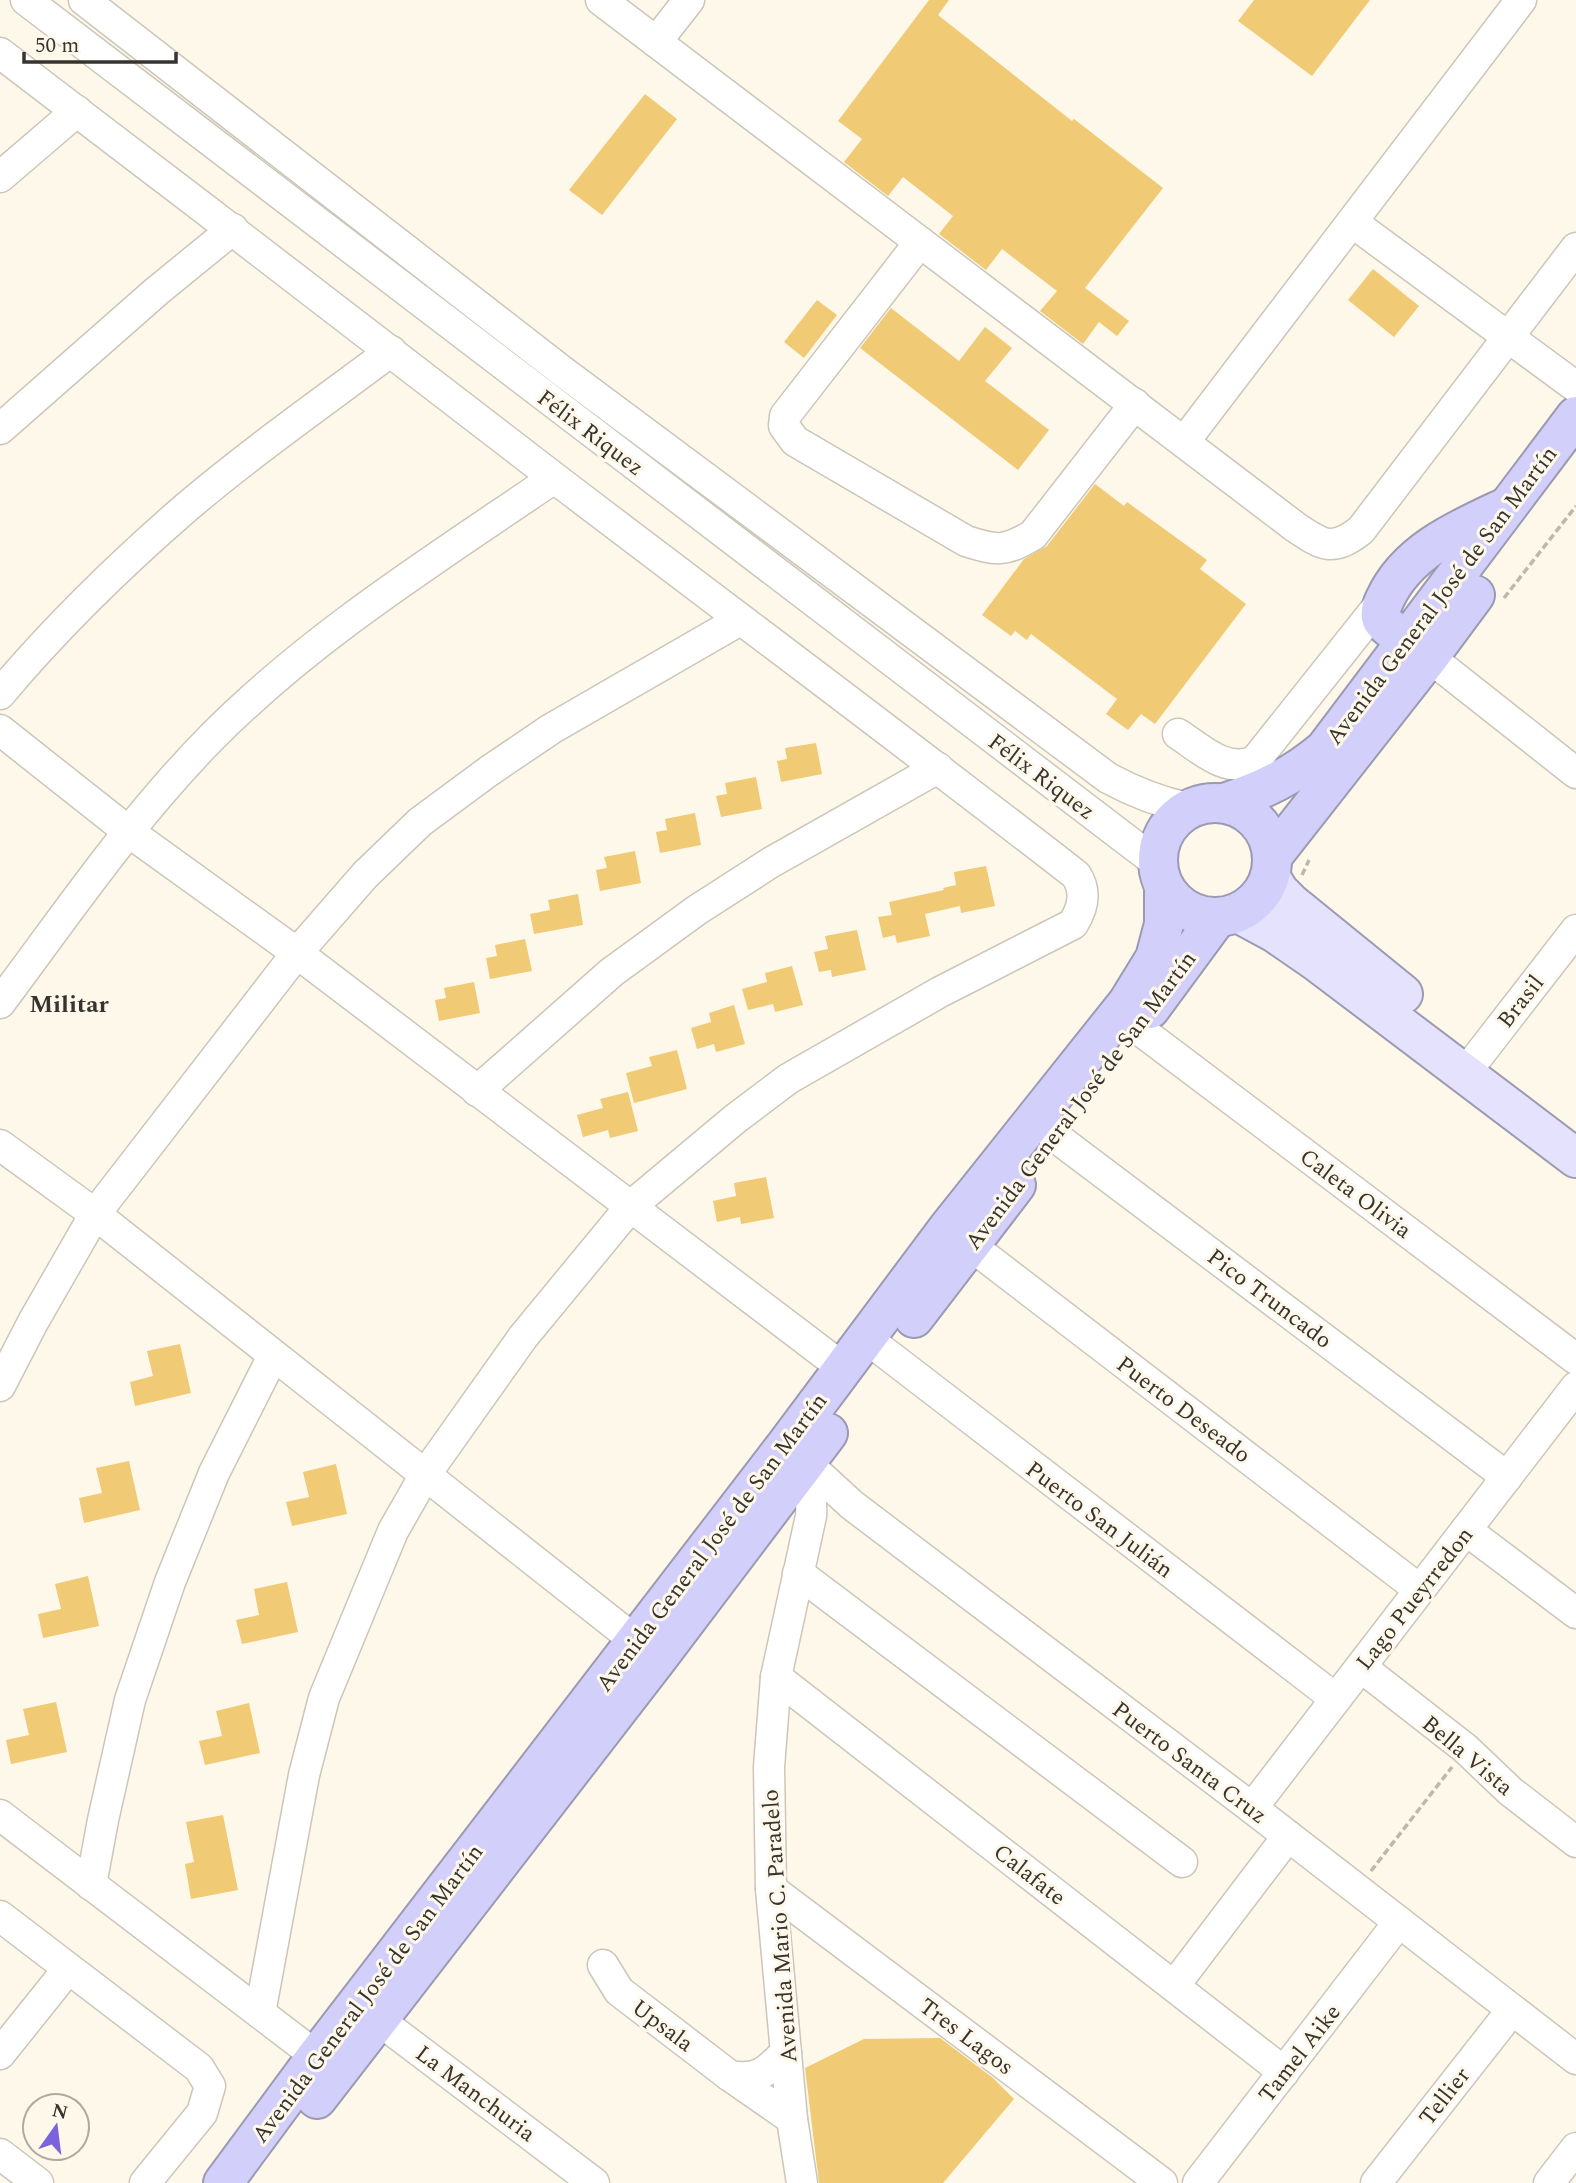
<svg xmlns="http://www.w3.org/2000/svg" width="1576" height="2183" viewBox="0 0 1576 2183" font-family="Spectral,serif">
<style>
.building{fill:#f0ca74}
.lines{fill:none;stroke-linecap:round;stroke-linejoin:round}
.minor-casing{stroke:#ccc6b9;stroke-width:33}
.major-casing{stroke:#9c99b3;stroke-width:42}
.highway-casing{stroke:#9c99b3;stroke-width:42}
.path{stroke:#bdb8ad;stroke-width:3.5;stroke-dasharray:7 3.5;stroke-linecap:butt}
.minor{stroke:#fff;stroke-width:30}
.major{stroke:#e4e2fc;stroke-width:38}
.highway{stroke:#d2cffa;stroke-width:38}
.labels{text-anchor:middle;stroke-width:6;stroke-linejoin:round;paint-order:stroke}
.street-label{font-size:23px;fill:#37342f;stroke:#fef8ea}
.neighbourhood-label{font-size:24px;font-weight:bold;fill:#37342f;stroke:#fef8ea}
</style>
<rect width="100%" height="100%" fill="#fef8ea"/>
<g class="building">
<polygon points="929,0 949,0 938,15 1072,121 1074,119 1163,188 1085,288 1129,321 1117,336 1099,322 1083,344 1040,311 1057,291 1002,249 986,270 939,234 953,216 903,177 888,196 844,162 862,139 838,121"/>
<polygon points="1254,0 1370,0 1312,76 1238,21"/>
<polygon points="645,94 677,119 602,215 569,190"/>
<polygon points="1373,269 1419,306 1394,337 1348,300"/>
<polygon points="817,300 837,315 804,358 784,342"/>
<polygon points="891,308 959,361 985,327 1012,348 985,381 1049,430 1018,470 860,348"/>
<polygon points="1095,484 1124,506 1127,502 1207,560 1200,569 1246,604 1155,724 1141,714 1128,730 1106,714 1117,699 1031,634 1027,640 1015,631 1011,636 982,615 1024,559 1047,546"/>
<polygon points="816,743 822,774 781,782 777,761 787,759 785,748"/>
<polygon points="756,777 762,809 721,817 716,796 727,794 725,783"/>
<polygon points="695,813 701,845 660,853 656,832 667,830 665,819"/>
<polygon points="635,851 641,883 600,891 596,870 607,868 604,857"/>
<polygon points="986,866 995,906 961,913 960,906 925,914 930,936 897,943 895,935 883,938 878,917 892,915 889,902 944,890 943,888 956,885 954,872"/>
<polygon points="578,894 583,925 534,934 530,914 550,910 548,900"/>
<polygon points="857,930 866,970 832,977 831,970 819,972 814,952 828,949 825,936"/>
<polygon points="525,939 532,971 490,979 486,958 497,956 495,945"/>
<polygon points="792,966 803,1005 775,1012 773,1004 748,1010 742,989 767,982 765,973"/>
<polygon points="474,982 480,1013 439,1021 435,1000 446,998 444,988"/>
<polygon points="734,1005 745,1044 716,1052 714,1044 697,1049 691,1028 711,1022 709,1013"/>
<polygon points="677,1050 687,1089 634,1103 626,1073 652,1066 649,1057"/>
<polygon points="628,1092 638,1131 610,1138 608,1130 583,1137 577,1115 603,1108 600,1099"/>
<polygon points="766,1177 774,1218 741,1224 740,1217 717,1222 713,1201 736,1196 734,1183"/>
<polygon points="180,1344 191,1393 135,1406 130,1382 153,1376 147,1351"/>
<polygon points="129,1461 140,1510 84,1523 79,1498 102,1493 96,1468"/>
<polygon points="336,1464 347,1514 292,1526 286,1502 309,1497 303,1472"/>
<polygon points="88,1576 99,1626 43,1638 38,1614 61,1609 55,1584"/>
<polygon points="287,1582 298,1632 242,1644 236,1620 259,1615 254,1589"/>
<polygon points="56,1702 67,1752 11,1764 6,1740 29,1735 23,1709"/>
<polygon points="249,1703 260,1753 205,1765 199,1741 222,1736 216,1711"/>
<polygon points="223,1815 238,1890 191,1899 185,1864 194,1862 186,1822"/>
<polygon points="940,2038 993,2078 1014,2099 943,2183 819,2183 805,2068 864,2039"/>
</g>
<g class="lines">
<g class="minor-casing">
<g id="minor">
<polyline points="26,0 1157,863"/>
<path d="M84 0 562 371 1108 778C1134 792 1159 802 1188 808"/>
<path d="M601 0 1294 526C1322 545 1332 553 1361 530L1576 248"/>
<polyline points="656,42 689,0"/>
<path d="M0 53C188 195 374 340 561 483 733 614 906 743 1076 875 1087 892 1083 908 1073 924L940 992 788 1079 735 1119 631 1206 523 1337 425 1475 393 1531 324 1698 304 1775 260 2013"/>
<polyline points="0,177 77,111"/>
<polyline points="1352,222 1576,387"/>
<path d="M920 242 785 416 784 426 795 441 966 541C997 551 1004 552 1033 535L1135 404"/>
<polyline points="0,429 157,291 233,229"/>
<polyline points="1184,442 1521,0"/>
<polyline points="1414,645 1576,773"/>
<path d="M0 694C57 626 121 564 188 506 253 451 323 402 391 351"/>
<polyline points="0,730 129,832 297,953 843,1368"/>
<path d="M1178 734C1201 749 1226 774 1255 761L1387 595"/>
<path d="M0 1003C68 912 132 818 212 737 312 636 437 558 554 478"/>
<polyline points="1136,1027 1576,1359"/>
<polyline points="1465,1073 1576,930"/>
<polyline points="477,1091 612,972 697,910 770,863 938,768"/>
<polyline points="1036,1117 1053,1135 1507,1477"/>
<polyline points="0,1145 95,1214 651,1653"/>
<polyline points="953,1232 1420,1590"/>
<polyline points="866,1338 1336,1699"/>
<polyline points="0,1386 33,1322 95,1214 297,953 365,875 420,822 489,771 551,729 740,620"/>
<polyline points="792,1450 852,1505 1252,1808 1576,2059"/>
<polyline points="1466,1530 1576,1613"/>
<polyline points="798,1573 1182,1862"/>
<polyline points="1361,1667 1466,1749 1510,1791 1576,1842"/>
<polyline points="776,1677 1284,2072"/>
<polyline points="1252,1808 1576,1387"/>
<polyline points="0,1815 332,2068"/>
<polyline points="91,1885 103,1820 130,1700 170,1582 214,1473 273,1356"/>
<polyline points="771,1889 1162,2183"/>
<polyline points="0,1916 199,2068 210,2086 202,2113 145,2183"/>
<path d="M603 1965 619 1991 730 2076C759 2081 767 2071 786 2052"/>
<polyline points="1174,1986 1288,1836"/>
<polyline points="364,2006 380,2021 594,2183"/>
<polyline points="0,2054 68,1969"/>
<polyline points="730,2076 792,2119"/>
<polyline points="0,2154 38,2183"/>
<path d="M802 2183 792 2119 771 1889 769 1767 776 1677 811 1516C813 1496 805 1475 808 1455"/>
<polyline points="1198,2183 1399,1922"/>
<polyline points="1376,2183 1512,2010"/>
<polyline points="1549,2183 1576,2148"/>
</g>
</g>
<g class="major-casing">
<g id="major">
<polyline points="1270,876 1279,891 1291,903 1403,994"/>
<polyline points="1238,913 1275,933 1317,962 1576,1158"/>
</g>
</g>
<g class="highway-casing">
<g id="highway">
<path d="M1408 641C1400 635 1387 628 1382 620 1379 614 1382 605 1385 599 1407 551 1459 529 1504 508"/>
<circle cx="1215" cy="860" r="57"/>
<path d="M1224 803C1264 790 1293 776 1325 749L1576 416"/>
<polyline points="1272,857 1429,657 1475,595"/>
<polyline points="1150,1009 1217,918"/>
<polyline points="914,1318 1016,1185"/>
<polyline points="317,2099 658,1658 828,1433"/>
<polyline points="223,2183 316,2057 786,1445 948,1228 1128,1002 1155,958 1164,924 1164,888"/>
</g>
</g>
<g class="path">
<polyline points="1504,598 1576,506"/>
<polyline points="1302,875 1309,860"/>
<polyline points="1371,1871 1452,1767"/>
</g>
<use href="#minor" class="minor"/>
<use href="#major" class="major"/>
<use href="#highway" class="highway"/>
</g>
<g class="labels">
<g class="street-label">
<text transform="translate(591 432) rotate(37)" y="8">Félix Riquez</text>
<text transform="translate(1441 595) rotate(-53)" y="8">Avenida General José de San Martín</text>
<text transform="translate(1042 776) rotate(37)" y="8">Félix Riquez</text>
<text transform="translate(1520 1001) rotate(-52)" y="8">Brasil</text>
<text transform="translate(1080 1100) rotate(-53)" y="8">Avenida General José de San Martín</text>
<text transform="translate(1356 1193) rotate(37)" y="8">Caleta Olivia</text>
<text transform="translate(1270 1298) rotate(37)" y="8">Pico Truncado</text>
<text transform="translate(1184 1409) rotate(37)" y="8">Puerto Deseado</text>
<text transform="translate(1100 1519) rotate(37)" y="8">Puerto San Julián</text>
<text transform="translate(711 1542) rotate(-53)" y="8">Avenida General José de San Martín</text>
<text transform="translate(1414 1598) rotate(-52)" y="8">Lago Pueyrredon</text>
<text transform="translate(1468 1755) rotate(40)" y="8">Bella Vista</text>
<text transform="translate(1190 1762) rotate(37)" y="8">Puerto Santa Cruz</text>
<text transform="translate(1030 1874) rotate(38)" y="8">Calafate</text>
<text transform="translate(779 1926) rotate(-94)" y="8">Avenida Mario C. Paradelo</text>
<text transform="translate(367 1993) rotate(-53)" y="8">Avenida General José de San Martín</text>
<text transform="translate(663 2025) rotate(37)" y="8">Upsala</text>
<text transform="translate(967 2036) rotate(37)" y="8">Tres Lagos</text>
<text transform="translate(1299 2053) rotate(-52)" y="8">Tamel Aike</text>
<text transform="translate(476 2093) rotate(37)" y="8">La Manchuria</text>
<text transform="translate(1444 2096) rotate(-52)" y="8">Tellier</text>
</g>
<g class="neighbourhood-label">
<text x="69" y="1012">Militar</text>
</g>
</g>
<g transform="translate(56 2127) rotate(14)"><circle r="33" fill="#fef8ea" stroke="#aeaa9f" stroke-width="2"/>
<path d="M0-5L12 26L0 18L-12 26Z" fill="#7b63de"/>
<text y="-10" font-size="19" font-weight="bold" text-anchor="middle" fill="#37342f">N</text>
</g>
<path d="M24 52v10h152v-10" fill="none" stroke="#37342f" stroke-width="3.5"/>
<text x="35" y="52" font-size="21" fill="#37342f" stroke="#fef8ea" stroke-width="5" paint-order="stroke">50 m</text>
</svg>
